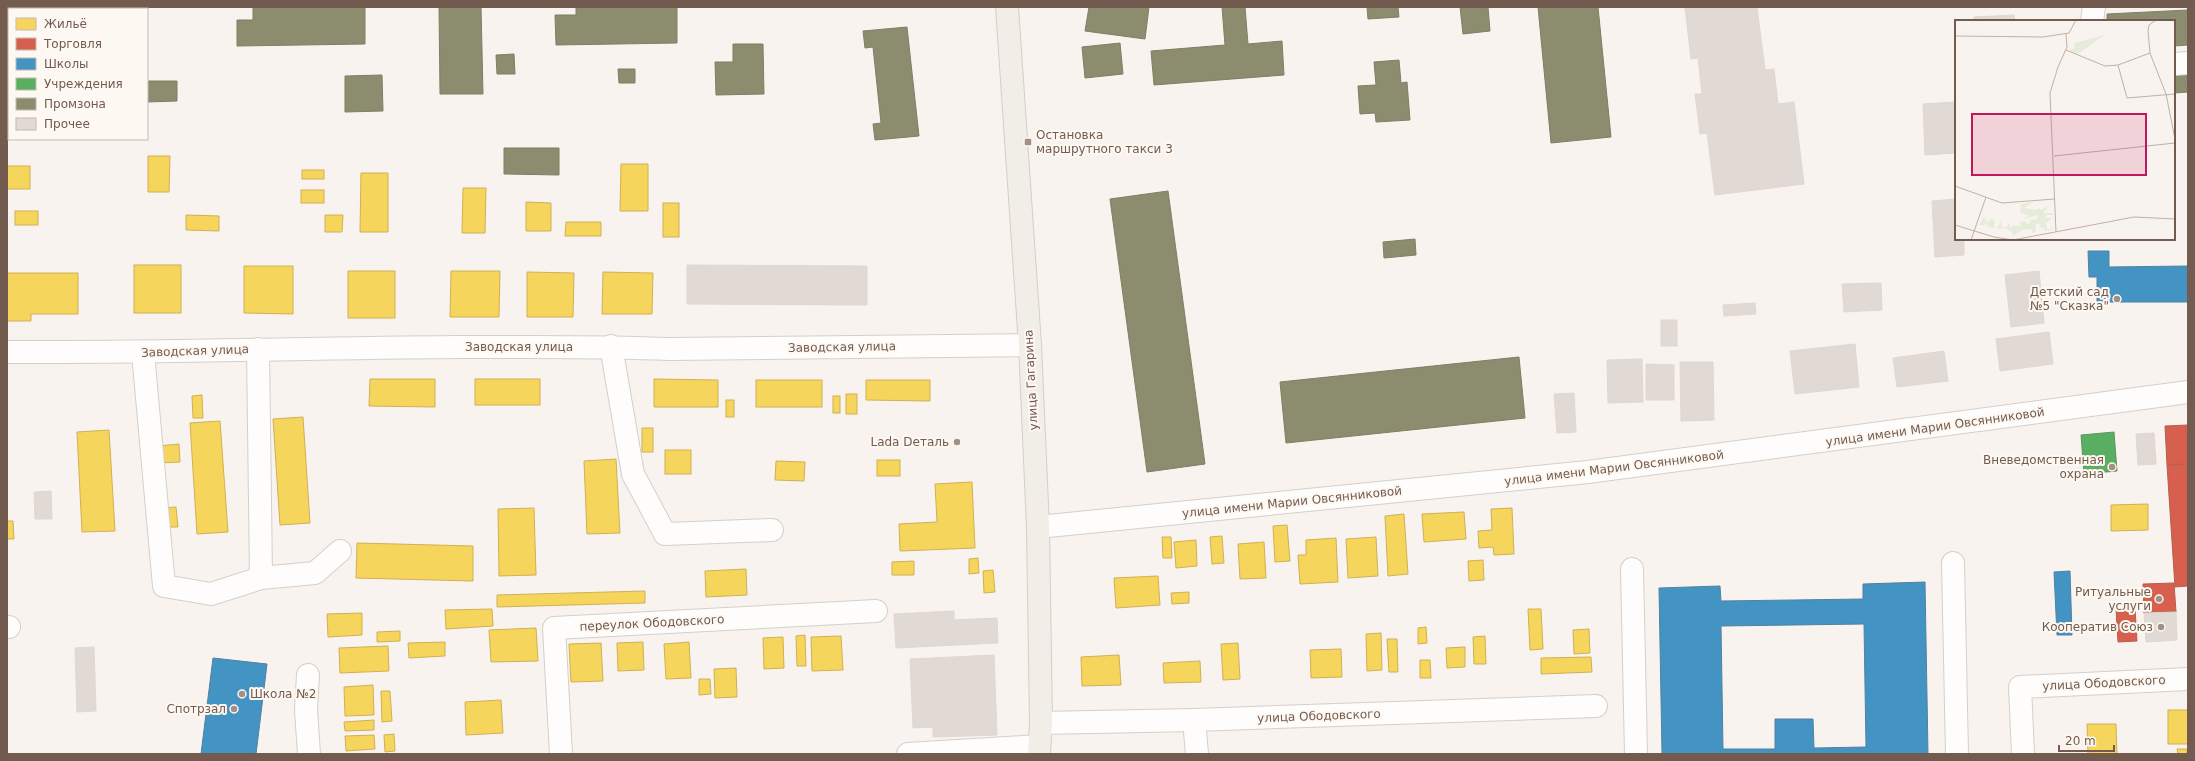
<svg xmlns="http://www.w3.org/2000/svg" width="2195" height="761" viewBox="0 0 2195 761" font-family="'DejaVu Sans',sans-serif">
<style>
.homes{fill:#f6d55c;stroke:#cfb058}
.shops{fill:#d6604d;stroke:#b85e4e}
.schools{fill:#4393c3;stroke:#5182a0;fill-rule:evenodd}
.public{fill:#5aae61;stroke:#62955c}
.industry{fill:#8c8c6e;stroke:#847d65}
.building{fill:#e1d9d4;stroke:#e0d7d1}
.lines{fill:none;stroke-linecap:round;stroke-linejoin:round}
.minor-casing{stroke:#d5cfc9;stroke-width:24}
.major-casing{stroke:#d6cdc8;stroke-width:24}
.minor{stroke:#fefdfc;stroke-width:22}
.major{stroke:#f1ede7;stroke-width:22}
.poi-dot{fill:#a29087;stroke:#fdf8f1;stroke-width:1.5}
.labels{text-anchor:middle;stroke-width:4;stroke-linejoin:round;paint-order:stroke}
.poi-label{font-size:12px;fill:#735b50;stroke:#fdf8f1;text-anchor:end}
.street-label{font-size:12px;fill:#735b50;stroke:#fdf8f1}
.inset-road{fill:none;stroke:#bfb1aa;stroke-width:1}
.view{fill:#c2185b;fill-opacity:0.15;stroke:#c2185b;stroke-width:2}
.inset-edge{fill:none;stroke:#735b50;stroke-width:2}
</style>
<rect width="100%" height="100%" fill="#f8f3ee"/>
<g class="homes">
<polygon points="148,156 170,156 169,192 148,192"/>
<polygon points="621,164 648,164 648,211 620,211"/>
<rect x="7" y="166" width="23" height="23"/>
<rect x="302" y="170" width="22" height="9"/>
<polygon points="361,173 388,173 388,232 360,232"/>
<polygon points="463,188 486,188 485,233 462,233"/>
<rect x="301" y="190" width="23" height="13"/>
<polygon points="526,202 551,203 551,231 526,231"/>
<rect x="663" y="203" width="16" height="34"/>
<rect x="15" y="211" width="23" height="14"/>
<polygon points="186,215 219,216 219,231 186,230"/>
<polygon points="325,215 343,215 342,232 325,232"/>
<polygon points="566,222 601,222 601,236 565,236"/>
<rect x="134" y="265" width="47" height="48"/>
<polygon points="244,266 293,266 293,314 244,313"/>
<rect x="348" y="271" width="47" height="47"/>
<polygon points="451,271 500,271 499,317 450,317"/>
<polygon points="527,272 574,273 573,317 527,317"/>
<polygon points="603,272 653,273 652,314 602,314"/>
<polygon points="7,273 78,273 78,314 31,314 31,321 7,321"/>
<polygon points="370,379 435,379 435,407 369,406"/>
<rect x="475" y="379" width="65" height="26"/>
<polygon points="654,379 718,380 718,407 654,407"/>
<rect x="756" y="380" width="66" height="27"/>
<polygon points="866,380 930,380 930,401 866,400"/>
<rect x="846" y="394" width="11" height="20"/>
<polygon points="202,395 203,418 193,418 192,396"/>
<rect x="833" y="396" width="7" height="17"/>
<rect x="726" y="400" width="8" height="17"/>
<polygon points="303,417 310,523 280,525 273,419"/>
<polygon points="220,421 228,532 197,534 190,423"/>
<rect x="642" y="428" width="11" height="24"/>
<polygon points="109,430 115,531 82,532 77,432"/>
<polygon points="179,444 180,462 159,463 158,446"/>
<rect x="665" y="450" width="26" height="24"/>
<polygon points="616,459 620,533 587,534 584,461"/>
<rect x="877" y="460" width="23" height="16"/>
<polygon points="776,461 805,462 804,481 775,480"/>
<polygon points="972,482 975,548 900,551 899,524 937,522 935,484"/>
<polygon points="2148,504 2148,530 2111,531 2111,505"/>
<polygon points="176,507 178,527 165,527 164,508"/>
<polygon points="534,508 536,575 499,576 498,509"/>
<polygon points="1512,508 1514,554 1494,555 1493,547 1479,548 1478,531 1492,530 1491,509"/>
<polygon points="1464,512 1466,539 1424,542 1422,514"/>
<polygon points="1404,514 1408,574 1388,576 1385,516"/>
<polygon points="7,521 13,521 14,539 7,539"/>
<polygon points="1287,525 1290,561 1275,562 1273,526"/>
<polygon points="1222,536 1224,563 1212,564 1210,537"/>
<polygon points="1162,537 1171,537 1172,558 1163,558"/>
<polygon points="1376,537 1378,576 1348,578 1346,539"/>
<polygon points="1336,538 1338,582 1300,584 1298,555 1306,555 1306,540"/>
<polygon points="1196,540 1197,566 1176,568 1174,542"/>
<polygon points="1264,542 1266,578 1240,579 1238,544"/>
<polygon points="357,543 473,546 473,581 356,578"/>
<polygon points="978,558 979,573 969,574 969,559"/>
<polygon points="1483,560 1484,580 1469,581 1468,561"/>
<polygon points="914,561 914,575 892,575 892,562"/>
<polygon points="746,569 747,595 706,597 705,571"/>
<polygon points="993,570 995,592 984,593 983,571"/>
<polygon points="1158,576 1160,605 1116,608 1114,578"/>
<polygon points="645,591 645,603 497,607 497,595"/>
<polygon points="1189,592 1189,603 1172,604 1171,593"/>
<polygon points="492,609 493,626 446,629 445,610"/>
<polygon points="1528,609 1541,609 1543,649 1530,650"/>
<polygon points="362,613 362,635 328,637 327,614"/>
<polygon points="1426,627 1427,643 1418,644 1418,628"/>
<polygon points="536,628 538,661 491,662 489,630"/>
<polygon points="1589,629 1590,653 1574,654 1573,630"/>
<polygon points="400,631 400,641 377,642 377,632"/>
<polygon points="1381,633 1382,670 1367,671 1366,634"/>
<polygon points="805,635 806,666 797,666 796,636"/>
<polygon points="841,636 843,670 812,671 811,637"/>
<polygon points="1485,636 1486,664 1474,664 1473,637"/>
<polygon points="783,637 784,668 764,669 763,638"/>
<polygon points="1387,639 1397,639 1398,672 1389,672"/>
<polygon points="445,642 445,656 409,658 408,643"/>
<polygon points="643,642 644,670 618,671 617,643"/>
<polygon points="689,642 691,678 666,679 664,644"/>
<polygon points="601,643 603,681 571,682 569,644"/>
<polygon points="1238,643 1240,679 1223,680 1221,644"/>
<polygon points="388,646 389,671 340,673 339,648"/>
<polygon points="1465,647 1465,667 1447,668 1446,648"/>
<polygon points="1341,649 1342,677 1311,678 1310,650"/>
<polygon points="1119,655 1121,685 1082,686 1081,657"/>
<polygon points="1591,657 1592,672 1541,674 1541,658"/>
<polygon points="1420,660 1430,660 1431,678 1420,678"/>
<polygon points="1200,661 1201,682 1164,683 1163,663"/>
<polygon points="736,668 737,697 715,698 714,669"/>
<polygon points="699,679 710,679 711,694 699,695"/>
<polygon points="373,685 374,715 345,716 344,687"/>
<polygon points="381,691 390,691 392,721 382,722"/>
<polygon points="501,700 503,733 466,735 465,702"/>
<rect x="2168" y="710" width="20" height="34"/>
<polygon points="374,720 374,730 345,731 344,722"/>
<polygon points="2087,724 2116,724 2117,754 2088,754"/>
<polygon points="394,734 395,751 385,752 384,735"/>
<polygon points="374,735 375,749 346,751 345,736"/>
<polygon points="2177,749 2187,749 2187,754 2178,754"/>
</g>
<g class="shops">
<polygon points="2188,425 2188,464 2167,465 2165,426"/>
<polygon points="2188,464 2188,593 2188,586 2175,587 2167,465"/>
<polygon points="2174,583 2176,612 2144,613 2143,584"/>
<polygon points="2135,608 2137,641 2118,642 2116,609"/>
</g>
<g class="schools">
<polygon points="2088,251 2109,251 2109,267 2188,266 2188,302 2097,302 2097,277 2089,277"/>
<polygon points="2070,571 2072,635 2057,635 2054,572"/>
<path d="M1925 582 1928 754H1662L1659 588 1720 586 1721 601 1863 599V584ZM1864 624 1866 747 1814 748 1813 719H1775V749H1723L1721 626Z"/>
<polygon points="213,658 267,664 256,754 201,754"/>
</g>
<polygon class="public" points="2114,432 2117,471 2084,474 2081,435"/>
<g class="industry">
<polygon points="253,7 365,7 365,44 237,46 237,20 253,20"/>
<polygon points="439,7 481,7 483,94 440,94"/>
<polygon points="576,7 677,7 677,43 556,45 555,15 576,15"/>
<polygon points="1089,7 1149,7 1145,39 1085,31"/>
<polygon points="1222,7 1245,7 1248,44 1282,41 1284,75 1154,85 1151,51 1225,45"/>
<polygon points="1367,7 1398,7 1399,17 1368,19"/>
<polygon points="1460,7 1488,7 1490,31 1463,34"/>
<polygon points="1538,7 1598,7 1611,137 1551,143"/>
<polygon points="2188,10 2188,45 2174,46 2174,21 2107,21 2107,14"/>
<polygon points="907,27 919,136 875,140 873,124 881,123 873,47 865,48 863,31"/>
<polygon points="1120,43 1123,74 1085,78 1082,47"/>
<polygon points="733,44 763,44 764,94 716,95 715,62 733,62"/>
<polygon points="514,54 515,74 497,74 496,55"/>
<polygon points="1399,60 1401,83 1407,82 1410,120 1376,122 1375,113 1360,114 1358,86 1376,85 1374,62"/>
<polygon points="618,69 635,69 635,83 619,83"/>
<polygon points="2188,69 2188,92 2174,93 2174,70"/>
<polygon points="9,75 9,102 7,102 7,76"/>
<polygon points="382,75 383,111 345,112 345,76"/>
<polygon points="147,81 177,81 177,101 147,102"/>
<polygon points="504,148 559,148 559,175 504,174"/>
<polygon points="1168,191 1205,464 1147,472 1110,199"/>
<polygon points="1415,239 1416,255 1384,258 1383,242"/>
<polygon points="1519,357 1525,418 1286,443 1280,382"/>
</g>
<g class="building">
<polygon points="1685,7 1757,7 1765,70 1774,69 1778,104 1794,102 1804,184 1715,195 1707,133 1700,134 1695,94 1702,94 1698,58 1691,59"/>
<polygon points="2014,15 2015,21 1974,21 1974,17"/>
<polygon points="1955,102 1956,153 1925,155 1923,104"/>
<polygon points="1956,199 1956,239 1964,239 1964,255 1935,257 1932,201"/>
<polygon points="687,265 867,266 867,305 687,304"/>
<polygon points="2039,271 2044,323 2011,327 2005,275"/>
<polygon points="1881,283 1882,310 1844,312 1842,284"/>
<polygon points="1755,303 1756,314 1724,316 1723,305"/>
<rect x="1661" y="320" width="16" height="26"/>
<polygon points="2049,332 2053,364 2000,371 1996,339"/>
<polygon points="1855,344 1859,387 1795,394 1790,351"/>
<polygon points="1944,351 1948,381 1897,387 1893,358"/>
<polygon points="1642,359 1643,402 1608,403 1607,360"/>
<polygon points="1680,362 1713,362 1714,420 1681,421"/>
<polygon points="1646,364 1674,365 1674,400 1646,400"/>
<polygon points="1574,393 1576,432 1557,433 1554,394"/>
<polygon points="2154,433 2156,464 2138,465 2136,434"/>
<polygon points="51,491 52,519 35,519 34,492"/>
<polygon points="954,611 954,620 997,618 998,643 896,648 894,614"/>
<polygon points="2176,612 2177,640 2146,642 2144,613"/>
<polygon points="94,647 96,711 77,712 75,648"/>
<polygon points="994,655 997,735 933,737 933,727 913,728 910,659"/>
</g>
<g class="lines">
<g class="minor-casing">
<g id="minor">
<polyline points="2092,21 2094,7"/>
<polyline points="2174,64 2188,63"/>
<polyline points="611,346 633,474 665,534 772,530"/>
<polyline points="258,349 261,578 315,573 340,551"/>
<path d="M7 352C157 353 307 348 457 347 528 347 599 346 670 349L1030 345"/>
<polyline points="143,353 164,586 211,594 261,578"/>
<polyline points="1038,527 1588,472 2188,392"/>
<polyline points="1953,563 1957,754"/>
<polyline points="1632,569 1636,754"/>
<polyline points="7,627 9,627"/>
<polyline points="308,675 306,710 309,754"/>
<polyline points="1194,720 1197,754"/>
<polyline points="1041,723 1194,720 1596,706"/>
<polyline points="561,754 554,628 876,611"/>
<polyline points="908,754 1039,746"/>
<polyline points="2023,754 2020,687 2188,679"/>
</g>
</g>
<g class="major-casing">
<polyline id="major" points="1007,7 1030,345 1038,527 1041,723 1039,754"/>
</g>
<use href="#minor" class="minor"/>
<use href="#major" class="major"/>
</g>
<g class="poi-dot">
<rect x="1024" y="138" width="8" height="8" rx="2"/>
<circle cx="2117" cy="299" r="4"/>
<circle cx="957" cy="442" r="4"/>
<circle cx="2112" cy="467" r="4"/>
<circle cx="2159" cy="599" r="4"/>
<circle cx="2161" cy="627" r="4"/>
<circle cx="242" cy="694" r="4"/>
<circle cx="234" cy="709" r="4"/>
</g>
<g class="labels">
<g class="poi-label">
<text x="1036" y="139" text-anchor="start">Остановка<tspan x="1036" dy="14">маршрутного такси 3</tspan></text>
<text x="2109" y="296">Детский сад<tspan x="2109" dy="14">№5 "Сказка"</tspan></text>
<text x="949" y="446">Lada Dеталь</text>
<text x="2104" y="464">Вневедомственная<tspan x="2104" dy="14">охрана</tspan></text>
<text x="2151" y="596">Ритуальные<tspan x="2151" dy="14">услуги</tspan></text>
<text x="2153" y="631">Кооператив Союз</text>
<text x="250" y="698" text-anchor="start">Школа №2</text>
<text x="226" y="713">Спотрзал</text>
</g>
<g class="street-label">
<text x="519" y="351">Заводская улица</text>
<text transform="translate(842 347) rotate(-1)" y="4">Заводская улица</text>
<text transform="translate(195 351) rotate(-2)" y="4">Заводская улица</text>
<text transform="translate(1031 380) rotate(-93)" y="4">улица Гагарина</text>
<text transform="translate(1935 427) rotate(-8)" y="4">улица имени Марии Овсянниковой</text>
<text transform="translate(1614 468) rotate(-7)" y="4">улица имени Марии Овсянниковой</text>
<text transform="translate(1292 502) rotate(-6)" y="4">улица имени Марии Овсянниковой</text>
<text transform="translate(652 623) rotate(-3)" y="4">переулок Ободовского</text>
<text transform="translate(2104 683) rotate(-3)" y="4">улица Ободовского</text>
<text transform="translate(1319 716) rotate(-2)" y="4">улица Ободовского</text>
</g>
</g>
<g transform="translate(1955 20)">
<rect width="220" height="220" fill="#f8f3ee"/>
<path d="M150 15 123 34 114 30 120 28 119 23ZM78 182 69 188 83 190 84 187 86 190 95 185 88 193H99V195H91L89 197 98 199 91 202 92 209H97V206L98 210 90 211 89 207 87 211V207L84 208 85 204H81V212L77 213V209L67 210 58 216 57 212 50 208 42 209 46 201 47 207H52L54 203 56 208 58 205 66 206 65 202 70 201 72 204 75 203V200L82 199V195L69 199 74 196 65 192 66 184ZM29 197 33 203 36 199 40 200 39 208 34 207 30 203 29 206 24 205 22 208Z" fill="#e6ecda"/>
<path class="inset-road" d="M201 0 194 5 193 11 195 33 211 74 220 119M0 16 88 17 114 13 121 0M111 30 150 46 163 45 195 33M163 45 172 78 220 74M99 136 220 123M0 166 47 183 100 179M0 205 39 217 58 220 179 197 220 199M101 212 95 73 103 47 112 27 111 14M16 220 31 177"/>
<path class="view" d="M17 94H191V155H17Z"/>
<rect width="220" height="220" class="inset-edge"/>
</g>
<rect width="2195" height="761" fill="none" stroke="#735b50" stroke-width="16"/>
<rect x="8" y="8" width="140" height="132" fill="#fdf8f1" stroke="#c6b9b1"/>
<rect x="16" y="18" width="20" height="12" fill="#f6d55c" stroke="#c6b9b1"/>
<text x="44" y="28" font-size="12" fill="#735b50">Жильё</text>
<rect x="16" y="38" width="20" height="12" fill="#d6604d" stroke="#c6b9b1"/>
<text x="44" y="48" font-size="12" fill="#735b50">Торговля</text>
<rect x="16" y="58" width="20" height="12" fill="#4393c3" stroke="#c6b9b1"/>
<text x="44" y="68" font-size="12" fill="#735b50">Школы</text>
<rect x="16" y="78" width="20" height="12" fill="#5aae61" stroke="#c6b9b1"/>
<text x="44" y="88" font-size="12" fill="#735b50">Учреждения</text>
<rect x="16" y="98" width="20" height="12" fill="#8c8c6e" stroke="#c6b9b1"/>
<text x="44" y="108" font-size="12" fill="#735b50">Промзона</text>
<rect x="16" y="118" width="20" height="12" fill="#e1d9d4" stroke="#c6b9b1"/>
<text x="44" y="128" font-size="12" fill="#735b50">Прочее</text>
<path d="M2059 745v6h55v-6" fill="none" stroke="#735b50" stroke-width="2"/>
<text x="2065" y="745" font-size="12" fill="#735b50" stroke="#fdf8f1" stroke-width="3" paint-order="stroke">20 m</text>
</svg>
